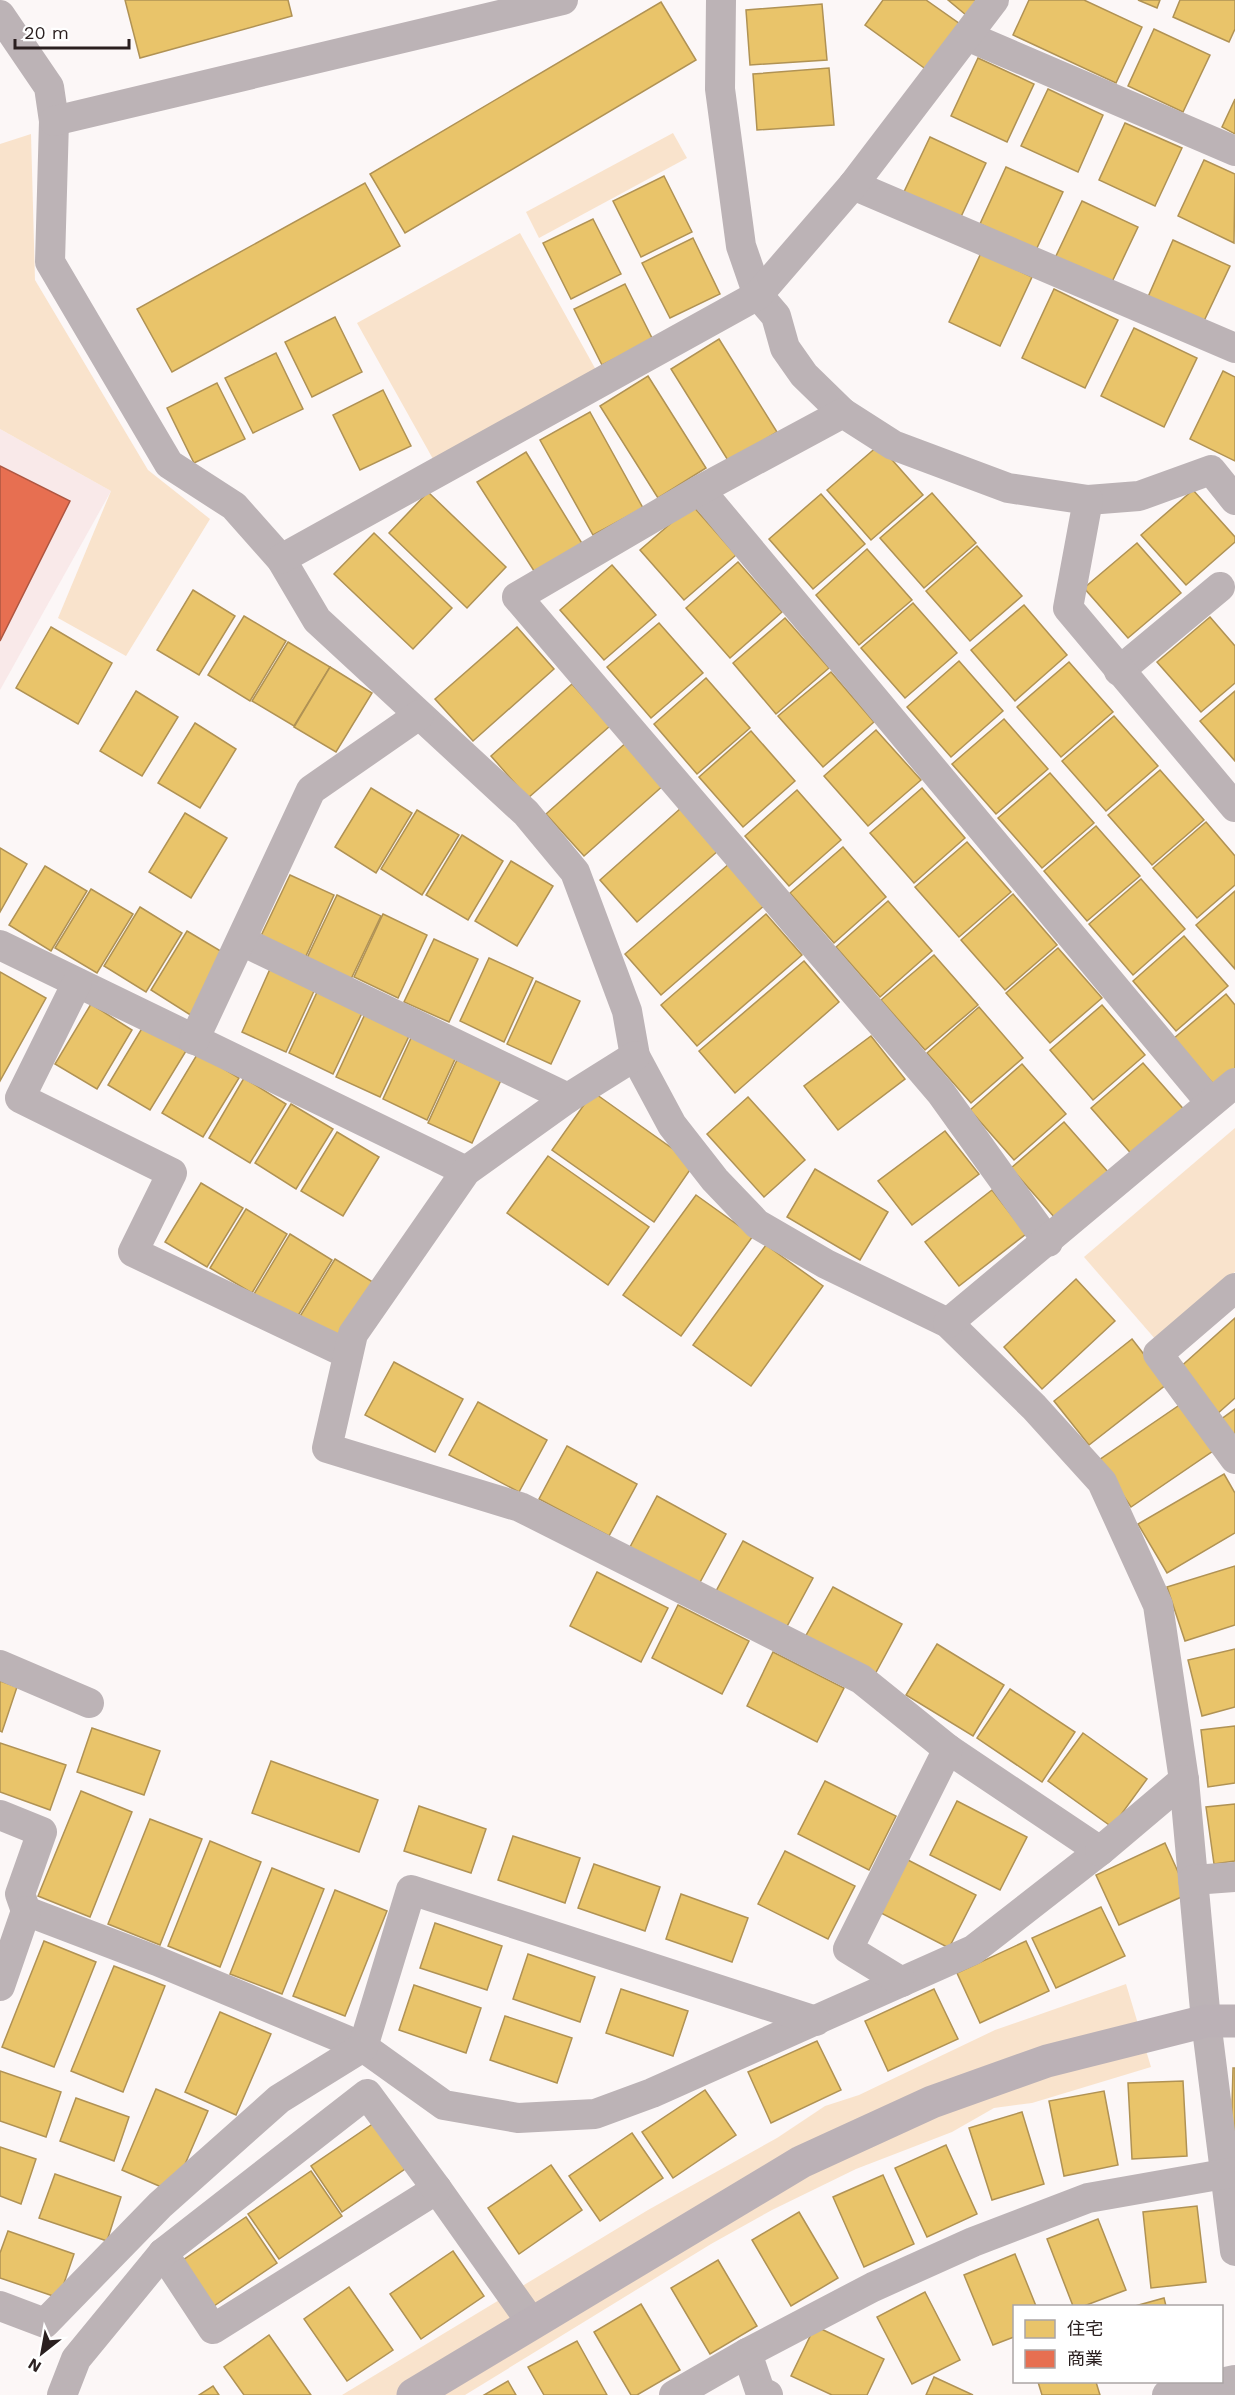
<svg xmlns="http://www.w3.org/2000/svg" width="1235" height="2395" viewBox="0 0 1235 2395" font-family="'Work Sans','Noto Sans JP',sans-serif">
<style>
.built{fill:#f9e9e9}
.green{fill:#f9e3cc}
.homes{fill:#e9c46a;stroke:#b09254;stroke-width:1.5}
.shops{fill:#e76f51;stroke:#ae5742;stroke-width:1.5}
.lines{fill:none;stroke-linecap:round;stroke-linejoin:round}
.street{stroke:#bcb3b6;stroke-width:30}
.secondary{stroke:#bbb1b6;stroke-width:33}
</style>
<rect width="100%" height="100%" fill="#fcf7f7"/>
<polygon class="built" points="0,429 111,491 0,690"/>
<g class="green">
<polygon points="673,133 687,158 539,238 526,212"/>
<polygon points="31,134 35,280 148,470 210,519 126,656 58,618 111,491 0,429 0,144"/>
<polygon points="520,233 596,370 433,459 357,323"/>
<polygon points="1235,1128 1235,1272 1156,1340 1084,1257"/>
<polygon points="1126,1984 1151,2067 1032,2103 994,2108 952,2132 856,2169 772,2210 711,2244 465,2395 342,2395 648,2210 777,2138 825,2106 859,2095 995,2030"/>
</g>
<g class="homes">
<polygon points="125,0 288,0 292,16 140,58"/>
<polygon points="883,0 926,0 960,24 927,70 865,25"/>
<polygon points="948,0 978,0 966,15"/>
<polygon points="1029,0 1084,0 1142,27 1116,83 1013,35"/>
<polygon points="1138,0 1160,0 1157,8"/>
<polygon points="1180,0 1235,0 1235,29 1229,42 1173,17"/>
<polygon points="661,2 696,60 405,233 370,174"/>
<polygon points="822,4 827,60 750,65 746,10"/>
<polygon points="1154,29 1210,55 1183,112 1128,86"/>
<polygon points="978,58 1034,84 1007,142 951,116"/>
<polygon points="829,68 834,125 757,130 753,74"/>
<polygon points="1048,89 1103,115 1078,172 1021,146"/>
<polygon points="1235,99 1235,134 1222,127"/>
<polygon points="1125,123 1182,148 1155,206 1099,180"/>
<polygon points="930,137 986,163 959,221 903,194"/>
<polygon points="1204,160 1235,174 1234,243 1178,216"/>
<polygon points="1006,167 1063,192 1036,250 980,224"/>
<polygon points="664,176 692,232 641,257 613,201"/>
<polygon points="365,183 400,246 172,372 137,309"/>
<polygon points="1082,201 1138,227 1111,284 1055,258"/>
<polygon points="593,219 621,274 571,299 543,243"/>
<polygon points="693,238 720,294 670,318 642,263"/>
<polygon points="1173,240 1230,266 1203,323 1148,297"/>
<polygon points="981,253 1032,277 1000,346 949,322"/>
<polygon points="625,284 653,340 602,365 574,309"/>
<polygon points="1054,289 1118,320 1085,388 1022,358"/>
<polygon points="335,317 362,372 312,397 285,342"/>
<polygon points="1134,328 1197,358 1164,427 1101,396"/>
<polygon points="719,339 777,432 729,462 671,369"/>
<polygon points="276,353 303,409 253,433 225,378"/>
<polygon points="1223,371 1235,377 1235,461 1190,439"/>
<polygon points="648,376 706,468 658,498 600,406"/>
<polygon points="217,383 245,439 194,463 167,408"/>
<polygon points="383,390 411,446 360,470 333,415"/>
<polygon points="590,412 643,508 593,535 540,440"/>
<polygon points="879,445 923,495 871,540 827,490"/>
<polygon points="526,452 583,545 536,574 477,482"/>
<polygon points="1193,490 1235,537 1235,542 1186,585 1141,535"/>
<polygon points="428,492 506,567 467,608 389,533"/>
<polygon points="932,493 976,543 924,588 880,538"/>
<polygon points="821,494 865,544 813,589 769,539"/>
<polygon points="692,505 736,555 684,600 640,550"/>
<polygon points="374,533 452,608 413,649 334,574"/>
<polygon points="1137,543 1181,593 1128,638 1084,588"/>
<polygon points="977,546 1022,596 970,641 926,591"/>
<polygon points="867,549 912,600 859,645 816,595"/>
<polygon points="738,562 782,612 730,658 686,608"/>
<polygon points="612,565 656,615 604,660 560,610"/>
<polygon points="193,590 235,616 199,675 157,650"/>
<polygon points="913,603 957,653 905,698 861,648"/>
<polygon points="1024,605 1067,655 1015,701 971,650"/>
<polygon points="244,616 286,641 250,701 208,675"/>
<polygon points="1210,617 1235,646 1235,683 1201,712 1157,662"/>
<polygon points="785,618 829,668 776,714 733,663"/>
<polygon points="659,623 703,673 651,718 607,667"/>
<polygon points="51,627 112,663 78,724 16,688"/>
<polygon points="517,627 554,669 473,741 435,699"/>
<polygon points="288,642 330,667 294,726 252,701"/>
<polygon points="959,661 1003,711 951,757 907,707"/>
<polygon points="1069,662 1113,712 1061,757 1017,707"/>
<polygon points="330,667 372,693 336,752 294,727"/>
<polygon points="831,672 874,722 823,767 778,716"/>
<polygon points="706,678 750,728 697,774 654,724"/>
<polygon points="572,684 610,726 528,798 491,756"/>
<polygon points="136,691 178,717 142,776 100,751"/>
<polygon points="1235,691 1235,761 1200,721"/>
<polygon points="1114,716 1158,766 1106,811 1062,761"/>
<polygon points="1004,719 1048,769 996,814 952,764"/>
<polygon points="195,723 236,749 200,808 158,783"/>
<polygon points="876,730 921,780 868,826 824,776"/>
<polygon points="751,731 795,781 743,827 699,777"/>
<polygon points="628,741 665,784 584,856 546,814"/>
<polygon points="1160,770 1204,820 1152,865 1108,815"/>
<polygon points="1050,773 1094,823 1042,868 998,818"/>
<polygon points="371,788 412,813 376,873 335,847"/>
<polygon points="922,788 965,838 914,883 870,833"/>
<polygon points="797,790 841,840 789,886 745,836"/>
<polygon points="681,808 719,850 637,922 600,880"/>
<polygon points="417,810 459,835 422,895 381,869"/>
<polygon points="185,813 227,838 191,898 149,872"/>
<polygon points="1206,822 1235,856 1235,885 1197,918 1153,868"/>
<polygon points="1096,826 1140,876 1087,921 1044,871"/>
<polygon points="462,835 503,861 468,920 426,895"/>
<polygon points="967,842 1011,892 959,937 915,887"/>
<polygon points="843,847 886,897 834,943 790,893"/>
<polygon points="0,848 27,864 0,912"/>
<polygon points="511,861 553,886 517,946 475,921"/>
<polygon points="730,863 765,905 661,995 625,954"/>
<polygon points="45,866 87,891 51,951 9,925"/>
<polygon points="290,875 334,895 305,958 260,938"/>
<polygon points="1141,879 1185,929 1133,975 1089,924"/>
<polygon points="91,889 133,914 97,973 55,948"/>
<polygon points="1235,891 1235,969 1196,925"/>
<polygon points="1013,894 1057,945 1005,990 961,940"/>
<polygon points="337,895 381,916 351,979 307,958"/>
<polygon points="888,901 932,951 880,997 836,947"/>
<polygon points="140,907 182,933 146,992 104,966"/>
<polygon points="383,914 427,935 398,998 354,977"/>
<polygon points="766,914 802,955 697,1046 661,1005"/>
<polygon points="187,931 229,956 192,1016 151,990"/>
<polygon points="1184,936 1228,986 1176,1031 1133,981"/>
<polygon points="434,939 478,959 449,1022 404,1002"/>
<polygon points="1058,948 1102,998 1050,1043 1006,993"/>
<polygon points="934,955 978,1005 925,1050 881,1000"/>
<polygon points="489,958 533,978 504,1042 460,1021"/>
<polygon points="804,961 839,1002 735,1093 699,1051"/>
<polygon points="270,969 315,989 286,1052 242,1032"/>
<polygon points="0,972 46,998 0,1081"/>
<polygon points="536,981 580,1001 551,1064 507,1044"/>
<polygon points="318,990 363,1011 333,1074 289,1053"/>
<polygon points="1226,994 1235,1005 1235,1074 1218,1089 1173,1039"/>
<polygon points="91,1004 132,1030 97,1089 55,1064"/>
<polygon points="1102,1005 1145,1055 1093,1100 1050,1050"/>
<polygon points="979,1007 1023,1058 971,1103 927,1053"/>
<polygon points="365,1014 410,1034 380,1097 336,1077"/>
<polygon points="144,1025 186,1051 150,1110 108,1085"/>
<polygon points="412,1036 456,1057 427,1120 383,1099"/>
<polygon points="871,1036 905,1079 838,1130 804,1086"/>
<polygon points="198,1053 239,1078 203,1137 162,1113"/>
<polygon points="457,1060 501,1080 472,1143 428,1123"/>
<polygon points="1143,1063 1187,1113 1135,1158 1091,1108"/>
<polygon points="1022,1064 1066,1114 1014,1160 970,1110"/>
<polygon points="244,1078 286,1104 250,1163 209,1138"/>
<polygon points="593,1092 694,1164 654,1222 552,1150"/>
<polygon points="748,1097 805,1160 764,1197 707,1134"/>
<polygon points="291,1104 333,1129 296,1189 255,1163"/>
<polygon points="1064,1122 1108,1172 1055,1218 1011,1168"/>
<polygon points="945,1131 979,1174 912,1225 878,1181"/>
<polygon points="337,1132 379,1157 343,1216 301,1191"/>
<polygon points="548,1156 649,1227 608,1285 507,1213"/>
<polygon points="815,1169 888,1212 860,1260 787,1217"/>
<polygon points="201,1183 243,1208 207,1267 165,1242"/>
<polygon points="992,1190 1026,1234 959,1286 925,1242"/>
<polygon points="696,1195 753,1236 681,1336 623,1295"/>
<polygon points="246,1209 287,1234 252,1293 210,1268"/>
<polygon points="290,1234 332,1260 296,1319 254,1294"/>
<polygon points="766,1245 823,1286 751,1386 693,1345"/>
<polygon points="335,1259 376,1284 340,1343 299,1318"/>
<polygon points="1076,1279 1115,1321 1042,1389 1004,1347"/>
<polygon points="1235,1318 1235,1398 1216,1415 1177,1370"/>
<polygon points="1132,1339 1167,1384 1089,1445 1054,1401"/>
<polygon points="394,1362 463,1399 435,1452 365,1415"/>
<polygon points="478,1402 547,1440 519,1492 449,1455"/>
<polygon points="1181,1404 1213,1451 1131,1507 1099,1460"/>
<polygon points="1235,1409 1235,1441 1220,1420"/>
<polygon points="567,1446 637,1484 609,1536 539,1499"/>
<polygon points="1224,1474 1235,1493 1235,1533 1167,1573 1138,1524"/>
<polygon points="657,1496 726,1534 698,1586 629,1549"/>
<polygon points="743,1541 813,1578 785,1630 715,1593"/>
<polygon points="1235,1566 1235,1625 1185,1641 1167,1587"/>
<polygon points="597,1572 668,1608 641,1662 570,1626"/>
<polygon points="833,1587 902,1624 874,1676 804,1639"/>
<polygon points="678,1605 749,1641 722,1694 652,1658"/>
<polygon points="937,1644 1004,1685 973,1736 906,1695"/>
<polygon points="1235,1649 1235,1707 1202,1716 1188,1660"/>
<polygon points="773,1652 844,1688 817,1742 747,1706"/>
<polygon points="0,1681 17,1687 2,1732 0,1731"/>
<polygon points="1010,1689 1075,1732 1042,1782 977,1738"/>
<polygon points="1235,1726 1235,1783 1208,1787 1201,1730"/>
<polygon points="92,1728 160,1751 144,1795 77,1772"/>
<polygon points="1083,1733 1147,1779 1112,1827 1048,1781"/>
<polygon points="0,1743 66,1765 50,1810 0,1792"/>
<polygon points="271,1761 378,1800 359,1852 252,1813"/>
<polygon points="825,1781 896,1816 869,1870 798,1834"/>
<polygon points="81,1791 132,1812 90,1917 38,1896"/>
<polygon points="957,1801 1027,1837 1000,1890 930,1855"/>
<polygon points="1235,1804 1235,1861 1214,1864 1206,1807"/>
<polygon points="419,1806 486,1829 471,1873 404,1851"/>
<polygon points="150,1819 202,1839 160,1945 108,1924"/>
<polygon points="513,1836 580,1858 565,1903 498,1880"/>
<polygon points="210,1841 261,1862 220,1967 168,1946"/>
<polygon points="1165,1843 1188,1894 1119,1925 1096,1875"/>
<polygon points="785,1851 855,1886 828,1939 758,1904"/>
<polygon points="906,1859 976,1895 949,1948 879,1912"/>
<polygon points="594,1864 660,1887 645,1931 578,1908"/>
<polygon points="272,1868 324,1889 282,1994 230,1974"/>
<polygon points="335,1890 387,1911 345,2016 293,1996"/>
<polygon points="681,1894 748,1918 732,1962 666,1939"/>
<polygon points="1101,1907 1125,1956 1056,1988 1032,1938"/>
<polygon points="435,1923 502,1946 487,1990 420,1968"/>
<polygon points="44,1941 96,1962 54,2067 2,2047"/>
<polygon points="1026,1941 1049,1991 980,2023 957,1973"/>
<polygon points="528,1954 595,1977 580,2022 513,1999"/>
<polygon points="114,1966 165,1986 123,2092 71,2071"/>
<polygon points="414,1985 481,2008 466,2053 399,2030"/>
<polygon points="621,1989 688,2011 673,2056 606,2033"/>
<polygon points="934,1989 958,2039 888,2071 865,2021"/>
<polygon points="220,2012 271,2034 236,2115 185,2092"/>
<polygon points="505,2016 572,2038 557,2083 490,2060"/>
<polygon points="817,2041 841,2090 771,2123 748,2072"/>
<polygon points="1233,2068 1235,2068 1235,2146 1231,2146"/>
<polygon points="0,2071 61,2092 46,2137 0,2121"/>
<polygon points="1183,2081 1187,2156 1132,2159 1128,2083"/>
<polygon points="156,2089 208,2111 173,2192 122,2170"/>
<polygon points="705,2090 736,2135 673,2178 642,2132"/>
<polygon points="1104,2091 1118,2165 1064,2176 1049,2101"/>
<polygon points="76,2098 129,2117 114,2161 60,2141"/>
<polygon points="1022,2112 1044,2184 992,2200 969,2128"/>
<polygon points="374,2123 405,2169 342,2212 311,2166"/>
<polygon points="632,2133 663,2178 600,2221 569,2176"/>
<polygon points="946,2145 977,2214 927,2237 895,2168"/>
<polygon points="0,2147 36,2159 21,2204 0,2196"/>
<polygon points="551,2165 582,2210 519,2254 488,2208"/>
<polygon points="311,2171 342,2216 279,2259 248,2214"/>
<polygon points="55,2174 121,2197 107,2241 39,2218"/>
<polygon points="883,2175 914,2244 864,2267 833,2197"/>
<polygon points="1197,2206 1206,2282 1151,2288 1143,2212"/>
<polygon points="799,2212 838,2278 791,2306 752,2240"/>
<polygon points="246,2217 277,2263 214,2306 183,2260"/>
<polygon points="1098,2219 1126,2290 1084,2306 1073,2306 1047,2239"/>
<polygon points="8,2231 74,2254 59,2298 0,2278 0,2253"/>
<polygon points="453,2251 484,2296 421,2339 390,2294"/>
<polygon points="1015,2254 1036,2306 1014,2306 1014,2337 993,2345 964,2275"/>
<polygon points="718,2260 757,2326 710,2354 671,2288"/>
<polygon points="349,2287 393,2350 347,2381 304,2319"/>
<polygon points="925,2292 960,2360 912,2384 877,2317"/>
<polygon points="1164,2298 1166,2306 1135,2306"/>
<polygon points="641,2304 680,2370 637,2395 631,2395 594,2332"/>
<polygon points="815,2326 884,2359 867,2395 832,2395 791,2376"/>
<polygon points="269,2335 311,2395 244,2395 224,2367"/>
<polygon points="577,2341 607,2395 544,2395 528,2367"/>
<polygon points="934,2377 973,2395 926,2395"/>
<polygon points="508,2381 516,2395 484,2395"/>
<polygon points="1038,2382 1096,2382 1100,2395 1042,2395"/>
<polygon points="213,2386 219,2395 199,2395"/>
</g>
<polygon class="shops" points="0,466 70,501 0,641"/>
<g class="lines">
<g class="street">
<polyline points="721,0 720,89 741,246 758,295 776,316 785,348 804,375 843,413"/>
<polyline points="0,15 49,87 54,121 50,262 169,464 234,506 281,559 317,620 526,813 575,872 627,1011 635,1056 672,1125 715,1180 757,1224 826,1264 948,1323 1034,1407 1102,1482 1158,1605 1184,1780 1206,2021 1235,2251"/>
<polyline points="967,36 1235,151"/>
<polyline points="54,121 563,0"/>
<polyline points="853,185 1235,348"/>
<polyline points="700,490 1210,1102"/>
<polyline points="1088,500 1139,496 1211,470 1235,500"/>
<polyline points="281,559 758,295 853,185 994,0"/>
<polyline points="1119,671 1220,587"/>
<polyline points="242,941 568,1098"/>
<polyline points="0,945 466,1171"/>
<polyline points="77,983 20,1098 172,1173 133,1252 348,1354"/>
<polyline points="194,1040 311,790 419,715"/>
<polyline points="1048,1242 941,1093 517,597 700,490 843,413 893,445 1008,488 1088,500 1068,608 1235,807"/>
<polyline points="1235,1288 1158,1354 1235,1459"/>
<polyline points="948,1323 1235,1083"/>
<polyline points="0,1665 89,1703"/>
<polyline points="0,1815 42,1832 20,1894 26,1911 157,1961 363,2047 444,2105 518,2118 595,2114 652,2093 973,1950 1100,1851 948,1749 861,1679 520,1507 327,1448 353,1334 466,1171 568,1098 635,1056"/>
<polyline points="1100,1851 1184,1780"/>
<polyline points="1193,1880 1235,1877"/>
<polyline points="902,1982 848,1949 948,1749"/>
<polyline points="0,1986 26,1911"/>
<polyline points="163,2253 213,2329 437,2189 531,2322"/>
<polyline points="0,2306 45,2323 160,2205 279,2099 363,2047 411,1890 816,2021"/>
<polyline points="747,2353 760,2391 768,2395"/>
<polyline points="62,2395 76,2359 163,2253 367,2094 437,2189"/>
<polyline points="674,2395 747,2353 873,2287 973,2242 1088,2198 1235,2172"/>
<polyline points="1167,2395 1235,2380"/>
</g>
<polyline class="secondary" points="413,2395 801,2162 932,2102 1047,2061 1206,2021 1235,2021"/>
</g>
<rect x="1013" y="2305" width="210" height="78" fill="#ffffff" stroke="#aaa5a5" stroke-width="1.5"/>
<rect x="1025" y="2320" width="30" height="18" fill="#e9c46a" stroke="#aaa5a5" stroke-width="1.5"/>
<text x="1067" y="2335" font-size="18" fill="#2a1f1f">住宅</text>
<rect x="1025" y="2350" width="30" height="18" fill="#e76f51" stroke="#aaa5a5" stroke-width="1.5"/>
<text x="1067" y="2365" font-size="18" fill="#2a1f1f">商業</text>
<g transform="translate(42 2353) rotate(211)" stroke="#ffffff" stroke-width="4.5" paint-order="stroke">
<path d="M0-4.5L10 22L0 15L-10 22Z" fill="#2a1f1f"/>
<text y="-9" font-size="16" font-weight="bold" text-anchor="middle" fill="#2a1f1f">N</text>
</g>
<path d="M15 39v9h114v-9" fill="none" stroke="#2a1f1f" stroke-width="3"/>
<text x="24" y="39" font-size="18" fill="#2a1f1f" stroke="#ffffff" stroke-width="4.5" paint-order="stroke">20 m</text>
</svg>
